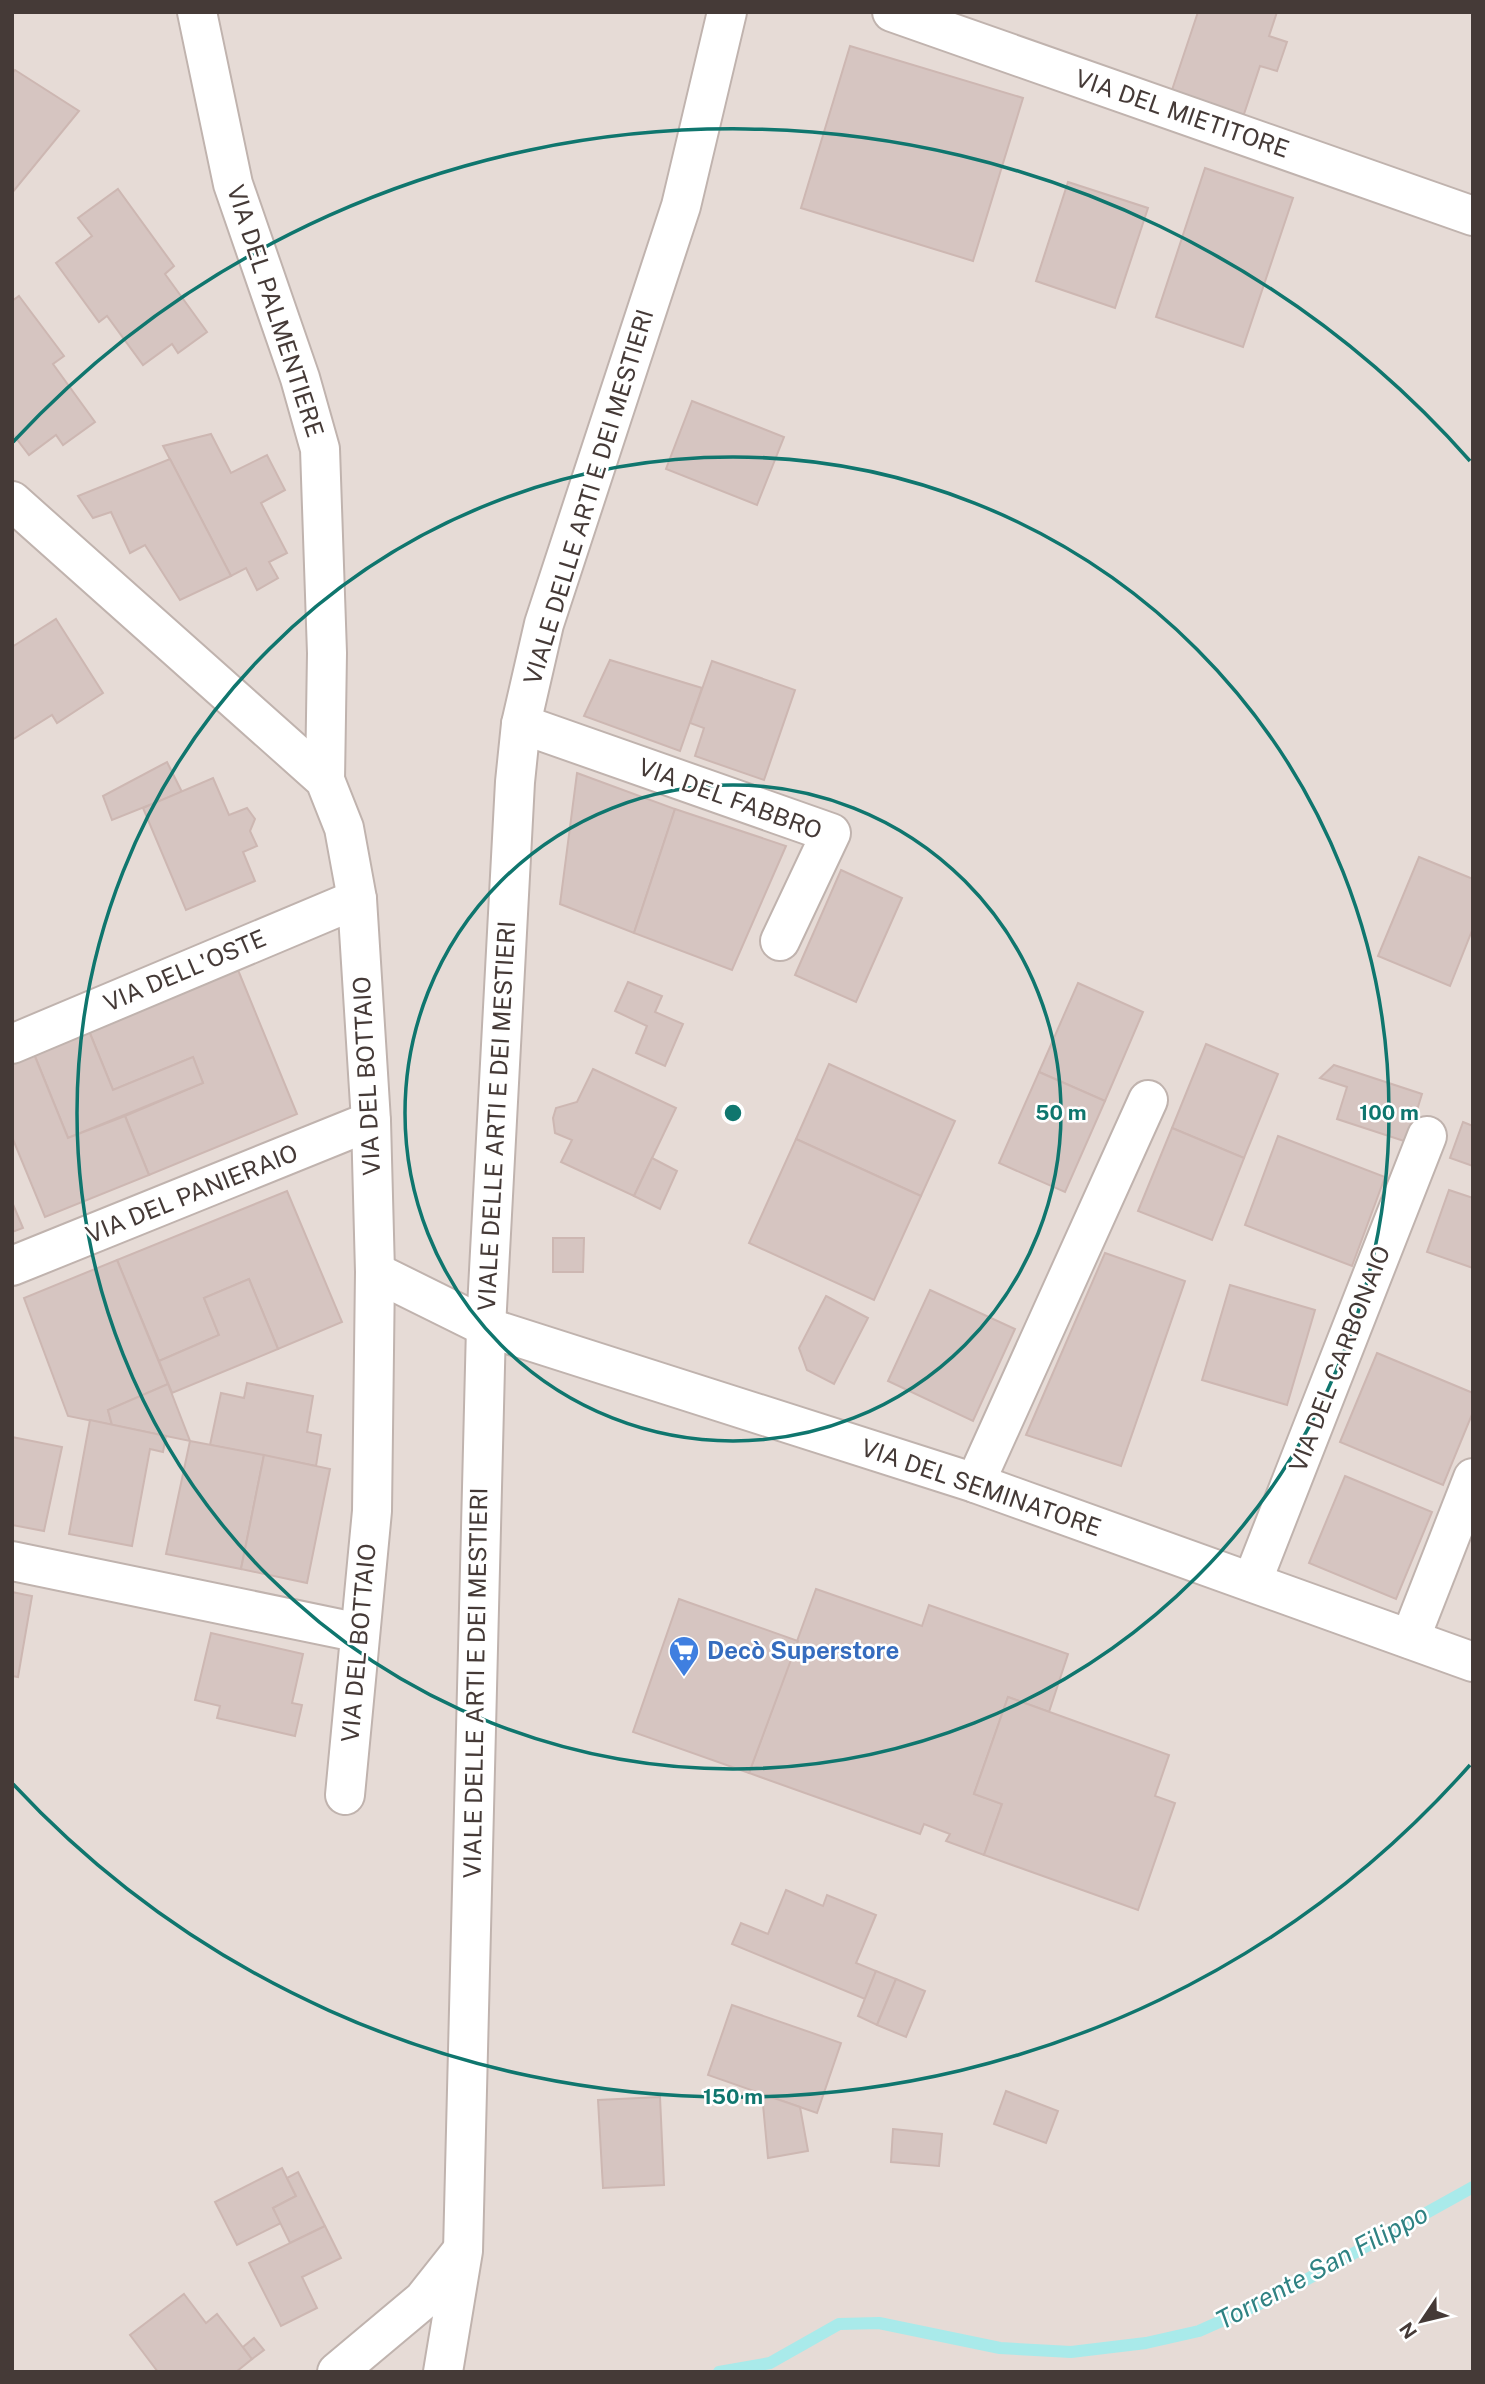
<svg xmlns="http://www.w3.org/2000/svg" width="1485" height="2384" viewBox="0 0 1485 2384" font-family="'Public Sans',sans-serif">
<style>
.residential{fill:#e6dbd6}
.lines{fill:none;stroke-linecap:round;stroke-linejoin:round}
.stream{stroke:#a9eaea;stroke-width:12}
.building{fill:#d6c5c1;stroke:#cdb7b2;stroke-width:2}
.minor-casing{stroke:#c0b3ae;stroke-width:42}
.minor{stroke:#fff;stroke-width:38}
.ring{fill:none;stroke:#0f766e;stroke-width:3.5}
.labels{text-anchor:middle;stroke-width:5;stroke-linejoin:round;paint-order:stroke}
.street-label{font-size:24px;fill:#453a37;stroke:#fff}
.shop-label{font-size:24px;font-weight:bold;fill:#366cbe;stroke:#fff;text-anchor:start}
.water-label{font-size:26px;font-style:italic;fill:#2f8283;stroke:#fff}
.centre{fill:#0f766e;stroke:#fff;stroke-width:3.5}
.ring-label{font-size:21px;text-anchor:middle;font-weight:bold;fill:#0f766e;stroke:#fff;stroke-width:5;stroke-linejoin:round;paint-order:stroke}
</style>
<rect width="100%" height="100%" fill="#f3ebe8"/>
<rect class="residential" x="12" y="12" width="1461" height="2360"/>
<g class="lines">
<polyline class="stream" points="719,2372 770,2363 839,2324 879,2323 1000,2348 1071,2352 1146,2343 1199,2331 1275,2297 1473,2187"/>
</g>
<g class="building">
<polygon points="1198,12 1277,12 1269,36 1287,42 1277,71 1260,66 1243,117 1171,93"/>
<polygon points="850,46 1023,98 973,261 801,208"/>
<polygon points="15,70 79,111 12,193 12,74"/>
<polygon points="1205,168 1293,198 1243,347 1156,317"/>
<polygon points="1068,182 1148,208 1115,308 1036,281"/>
<polygon points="118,189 174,266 165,274 207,332 178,353 172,344 143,365 107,316 99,322 56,263 92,236 78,218"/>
<polygon points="19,296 64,356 53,364 95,422 63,445 56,435 29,455 12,433 12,301"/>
<polygon points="692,401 784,437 757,505 666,469"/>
<polygon points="211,434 231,473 267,455 285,490 261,503 287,553 269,562 278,578 257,590 246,568 231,576 163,446"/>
<polygon points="170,459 231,576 180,600 145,545 130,553 111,512 93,518 78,496"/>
<polygon points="56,619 103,693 57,723 52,715 12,740 12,647"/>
<polygon points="610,660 702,688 680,751 584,716"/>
<polygon points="712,661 795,690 764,780 695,756 704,728 690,723"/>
<polygon points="167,762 182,792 112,820 103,796"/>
<polygon points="577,773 675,809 634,933 560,904"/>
<polygon points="213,778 229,815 247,808 255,819 250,831 257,846 243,852 255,881 186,910 143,808"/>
<polygon points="675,809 786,846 732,970 634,933"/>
<polygon points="1419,857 1473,879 1473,928 1450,986 1378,956"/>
<polygon points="841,870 902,898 856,1002 795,975"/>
<polygon points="238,970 297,1114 149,1175 125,1116 203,1083 193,1057 113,1090 89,1031"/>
<polygon points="628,982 662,996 655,1012 683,1024 665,1066 636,1053 647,1026 615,1011"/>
<polygon points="1078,983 1143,1012 1105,1101 1039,1072"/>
<polygon points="89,1031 113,1090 193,1057 203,1083 68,1138 34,1054"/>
<polygon points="1206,1044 1278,1074 1244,1158 1172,1128"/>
<polygon points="34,1054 68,1138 125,1116 149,1175 45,1217 12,1137 12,1062"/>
<polygon points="829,1064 955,1121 921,1196 796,1139"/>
<polygon points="1334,1065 1422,1094 1407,1142 1337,1119 1347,1087 1320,1078"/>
<polygon points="593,1069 676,1108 634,1196 561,1162 572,1140 555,1133 553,1118 556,1108 577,1102"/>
<polygon points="1039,1072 1105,1101 1065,1192 999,1163"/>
<polygon points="1463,1122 1473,1126 1473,1166 1450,1158"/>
<polygon points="1172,1128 1244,1158 1212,1240 1138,1211"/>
<polygon points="1278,1136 1385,1177 1352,1266 1245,1225"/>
<polygon points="796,1139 921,1196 874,1300 749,1243"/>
<polygon points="652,1158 677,1171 660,1209 634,1196"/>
<polygon points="1449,1190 1473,1198 1473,1268 1427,1252"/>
<polygon points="287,1191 342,1322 278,1349 249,1279 204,1298 219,1335 159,1361 117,1260"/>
<polygon points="12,1202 23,1228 12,1232"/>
<polygon points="553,1238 584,1238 583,1272 553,1272"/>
<polygon points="1105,1253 1185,1281 1121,1466 1026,1435"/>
<polygon points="117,1260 168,1384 108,1410 112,1425 68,1416 24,1298"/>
<polygon points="249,1279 278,1349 172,1393 159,1361 219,1335 204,1298"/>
<polygon points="1230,1285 1315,1310 1287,1405 1202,1380"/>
<polygon points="930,1290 1015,1329 973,1421 888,1381"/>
<polygon points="826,1296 868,1318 834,1384 807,1370 799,1348"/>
<polygon points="1377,1353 1473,1393 1473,1412 1443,1485 1340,1442"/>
<polygon points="247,1383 313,1396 307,1432 321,1435 316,1466 210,1445 221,1393 244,1398"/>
<polygon points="168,1384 190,1441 112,1425 108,1410"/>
<polygon points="90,1420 166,1436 163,1452 150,1449 132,1546 69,1534"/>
<polygon points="12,1437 62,1447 44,1531 12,1525"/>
<polygon points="190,1441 264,1455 241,1569 166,1554"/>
<polygon points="264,1455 330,1469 307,1583 241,1569"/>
<polygon points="1345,1476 1432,1512 1396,1599 1309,1563"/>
<polygon points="816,1589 922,1626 929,1605 1068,1654 1049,1712 1008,1697 974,1794 1002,1804 984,1855 946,1841 950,1834 924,1824 920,1834 749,1773"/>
<polygon points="12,1592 32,1596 18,1677 12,1676"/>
<polygon points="679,1599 798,1641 749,1773 633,1732"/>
<polygon points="211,1633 303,1654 292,1703 302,1705 295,1736 217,1718 220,1706 195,1700"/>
<polygon points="1008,1697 1169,1755 1155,1796 1175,1803 1138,1910 984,1855 1002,1804 974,1794"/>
<polygon points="786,1890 823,1906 827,1895 876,1915 856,1963 876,1971 865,1999 732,1944 741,1923 768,1934"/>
<polygon points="876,1971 896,1979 877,2025 858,2016"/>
<polygon points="896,1979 925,1991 906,2037 877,2025"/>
<polygon points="732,2005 841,2043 817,2113 708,2075"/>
<polygon points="1006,2091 1058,2111 1046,2143 994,2124"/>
<polygon points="762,2094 800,2107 808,2151 768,2158"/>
<polygon points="660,2097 664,2185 603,2188 598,2100"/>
<polygon points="893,2129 942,2134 939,2166 891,2162"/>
<polygon points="282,2168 296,2196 273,2208 281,2223 237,2245 215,2202"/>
<polygon points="298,2172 325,2226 290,2243 273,2208 296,2196 287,2178"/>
<polygon points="325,2226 341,2258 302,2277 317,2308 281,2326 249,2263"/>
<polygon points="184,2294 206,2323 217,2314 252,2359 236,2372 158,2372 130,2335"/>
<polygon points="254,2338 264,2350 252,2359 243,2347"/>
</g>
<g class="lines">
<g class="minor-casing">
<g id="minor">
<polyline points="197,12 233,184 300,378 320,449 327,653 325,780"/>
<polyline points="892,12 1473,216"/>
<polyline points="12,501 325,780 344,828 357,899 371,1121 375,1272 372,1511 345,1795"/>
<polyline points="521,724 831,833 780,941"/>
<polyline points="12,1044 357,899"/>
<polyline points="12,1266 371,1121"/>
<polyline points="375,1272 486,1327 975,1483 1473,1662"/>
<polyline points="975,1483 1148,1100"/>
<polyline points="12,1561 360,1633"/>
<polyline points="1252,1582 1427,1136"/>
<polyline points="1410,1639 1473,1478"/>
<polyline points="337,2372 423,2300 461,2252"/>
<polyline points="443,2372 463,2251 486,1327 515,782 521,724 544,624 681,206 727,12"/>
</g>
</g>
<use href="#minor" class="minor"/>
</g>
<g class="ring">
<circle cx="733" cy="1113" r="328"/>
<circle cx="733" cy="1113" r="656"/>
<path d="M1470 1765A984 984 0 0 1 13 1784M13 442A984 984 0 0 1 1470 461"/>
</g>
<defs>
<g id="supermarket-pin" transform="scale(1.575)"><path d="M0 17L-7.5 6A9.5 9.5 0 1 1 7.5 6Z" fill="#3f7fe0" stroke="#fff"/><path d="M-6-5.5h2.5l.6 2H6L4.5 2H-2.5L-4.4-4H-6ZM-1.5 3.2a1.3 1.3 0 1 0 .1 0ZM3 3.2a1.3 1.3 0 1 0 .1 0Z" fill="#fff"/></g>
</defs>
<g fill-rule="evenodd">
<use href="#supermarket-pin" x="684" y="1651"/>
</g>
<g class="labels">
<g class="street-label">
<text transform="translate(1182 114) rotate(19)" y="8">VIA DEL MIETITORE</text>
<text transform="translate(275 311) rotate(72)" y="8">VIA DEL PALMENTIERE</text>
<text transform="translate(589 497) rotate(-73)" y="8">VIALE DELLE ARTI E DEI MESTIERI</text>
<text transform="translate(730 799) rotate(20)" y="8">VIA DEL FABBRO</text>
<text transform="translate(185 971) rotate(-23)" y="8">VIA DELL'OSTE</text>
<text transform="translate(367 1076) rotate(-93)" y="8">VIA DEL BOTTAIO</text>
<text transform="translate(497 1116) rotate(-87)" y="8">VIALE DELLE ARTI E DEI MESTIERI</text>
<text transform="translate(192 1194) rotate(-22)" y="8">VIA DEL PANIERAIO</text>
<text transform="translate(1340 1359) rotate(-69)" y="8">VIA DEL CARBONAIO</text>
<text transform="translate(981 1488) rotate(19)" y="8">VIA DEL SEMINATORE</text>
<text transform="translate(359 1643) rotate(-85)" y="8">VIA DEL BOTTAIO</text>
<text transform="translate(476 1683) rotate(-89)" y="8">VIALE DELLE ARTI E DEI MESTIERI</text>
</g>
<g class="shop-label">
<text x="707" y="1659">Decò Superstore</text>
</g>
<g class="water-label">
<text transform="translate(1322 2267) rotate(-28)" y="9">Torrente San Filippo</text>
</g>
</g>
<circle cx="733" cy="1113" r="10" class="centre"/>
<g class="ring-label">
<text x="1061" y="1120">50 m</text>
<text x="1389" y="1120">100 m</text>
<text x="733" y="2104">150 m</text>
</g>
<rect width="1485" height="2384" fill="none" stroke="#453a37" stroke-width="28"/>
<g transform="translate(1422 2321) rotate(235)" stroke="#ffffff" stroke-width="5" paint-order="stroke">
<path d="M0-5L12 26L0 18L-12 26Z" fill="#453a37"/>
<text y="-10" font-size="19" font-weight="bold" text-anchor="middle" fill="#453a37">N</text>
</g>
</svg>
